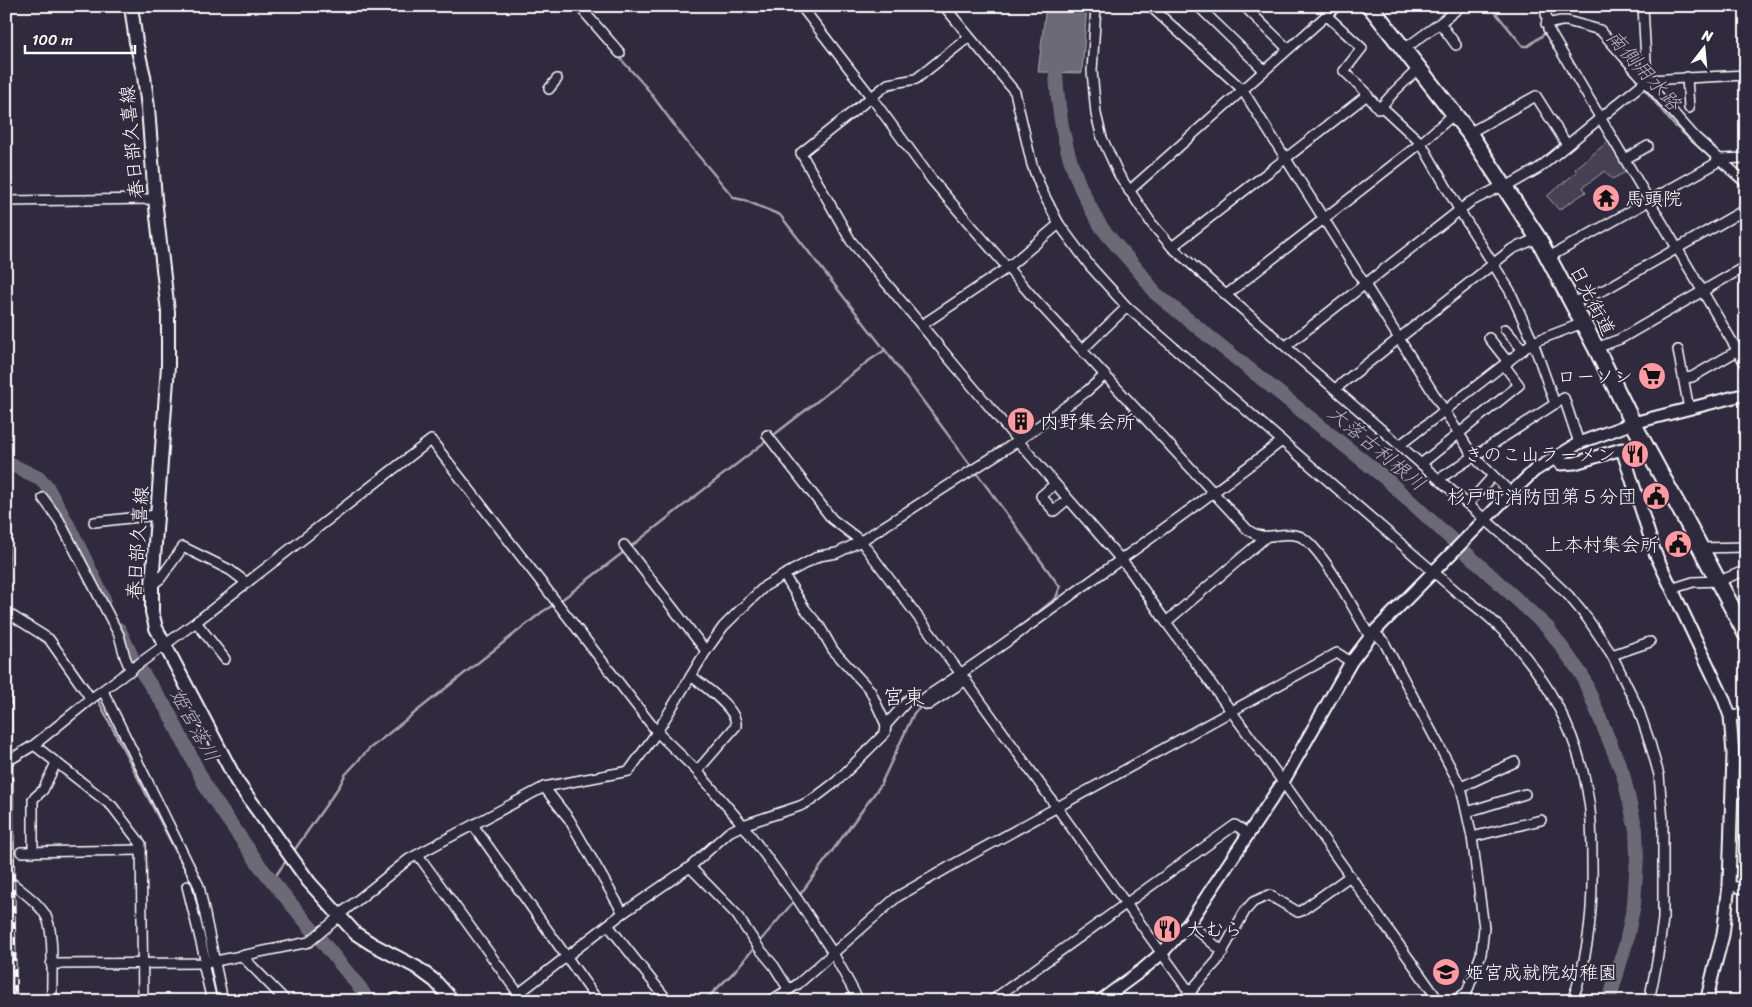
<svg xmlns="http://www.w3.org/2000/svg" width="1752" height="1007" viewBox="0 0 1752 1007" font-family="Sriracha,'Klee One',sans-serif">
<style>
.green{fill:#464152;stroke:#a2a0a8}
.water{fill:#6d6a77;stroke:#a7a6ad}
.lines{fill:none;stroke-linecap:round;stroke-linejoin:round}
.stream{stroke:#a7a6ad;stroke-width:2.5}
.river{stroke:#6d6a77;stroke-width:14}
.street-casing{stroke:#fff;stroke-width:12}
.secondary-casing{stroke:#fff;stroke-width:15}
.primary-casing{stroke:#fff;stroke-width:16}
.highway-casing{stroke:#fff;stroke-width:19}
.street{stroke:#2f2a3d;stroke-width:9}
.secondary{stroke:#2f2a3d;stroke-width:11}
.primary{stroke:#2f2a3d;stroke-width:12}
.highway{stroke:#2f2a3d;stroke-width:15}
.rail-casing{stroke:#fff;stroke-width:4.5}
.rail{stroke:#2f2a3d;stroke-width:2.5;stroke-dasharray:8;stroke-linecap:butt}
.labels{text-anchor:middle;stroke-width:4;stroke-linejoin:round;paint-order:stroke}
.street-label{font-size:19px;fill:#fff;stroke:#2f2a3d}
.poi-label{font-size:19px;fill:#fff;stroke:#2f2a3d;text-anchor:start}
.water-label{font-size:20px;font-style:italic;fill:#b6b4bb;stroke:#2f2a3d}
.quarter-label{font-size:21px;fill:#fff;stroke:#2f2a3d}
</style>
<rect width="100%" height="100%" fill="#2f2a3d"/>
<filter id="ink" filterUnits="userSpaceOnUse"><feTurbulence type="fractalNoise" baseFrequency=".02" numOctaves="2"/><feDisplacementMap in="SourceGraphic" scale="10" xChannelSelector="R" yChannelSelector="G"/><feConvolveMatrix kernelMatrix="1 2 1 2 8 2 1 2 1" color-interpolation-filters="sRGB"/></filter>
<g filter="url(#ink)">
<polygon class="green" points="1610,140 1628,171 1612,179 1605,171 1583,187 1586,192 1559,210 1547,196 1577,172 1575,169"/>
<polygon class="water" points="1046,6 1087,6 1082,73 1038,72"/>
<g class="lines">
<g class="stream">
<polyline points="573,6 646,87 686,141 734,198 744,200 780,215 885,350 972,467"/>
<polyline points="1490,6 1523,46 1528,46 1547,32"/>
<path d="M1552 30C1555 29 1557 27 1560 26 1569 24 1594 32 1601 37"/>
<polyline points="1620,59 1672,123 1714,161"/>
<polyline points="1718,165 1746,190"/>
<polyline points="976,472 1060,587 1056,598 1021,626"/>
<polyline points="629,548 870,360 885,350"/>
<polyline points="560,601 625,551"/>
<polyline points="70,661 93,693"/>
<polyline points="97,698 194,887 198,913"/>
<polyline points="293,852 340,785 345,775 369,749 542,612 555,604"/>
<polyline points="272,881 288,858"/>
<polyline points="799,896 880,786 914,713 923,705"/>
<polyline points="209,965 217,1001"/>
<polyline points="704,1001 733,973 795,900"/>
</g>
<g class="river">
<path d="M1055 54C1057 108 1063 156 1089 205 1093 212 1097 221 1102 228 1119 250 1140 269 1155 293L1386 479 1548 628 1582 675 1623 774 1636 830 1637 857 1634 904 1626 943 1609 1001"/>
<polyline points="6,462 39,478 46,485 72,532 104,599"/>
<polyline points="119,629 133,659 168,711 208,791 260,866 361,989 368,1001"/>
</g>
<g class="street-casing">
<g id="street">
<polyline points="579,6 620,53"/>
<path d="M801 6 872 98 932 180 1031 295 1247 529C1265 544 1279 530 1299 536 1320 543 1357 615 1370 637"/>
<path d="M944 6 1015 92 1032 165 1042 191 1059 224 1090 266 1127 307 1458 593C1470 602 1483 611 1493 621 1544 670 1579 732 1589 802 1592 822 1592 843 1592 863 1593 909 1589 957 1572 1001"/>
<polyline points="1096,6 1092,71 1096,114 1102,138 1119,175 1152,224 1172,247 1226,295 1525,554 1569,596 1587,618 1612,655 1638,708 1650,743 1659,775 1663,822 1663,919 1657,962 1649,1001"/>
<polyline points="1150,6 1242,89 1473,456 1511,493"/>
<polyline points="1198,6 1264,70"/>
<polyline points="1244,6 1288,49"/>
<polyline points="1545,6 1548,29 1746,365"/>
<polyline points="1326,15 1362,48 1344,71 1366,92 1367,95"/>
<polyline points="1440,23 1456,45"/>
<polyline points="1546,24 1561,21 1567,21 1600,30 1694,136 1746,183"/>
<polyline points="969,37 916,79 888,84 801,153 851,241 1018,441 1130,570 1166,622 1283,782 1439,1001"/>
<polyline points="1403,50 1440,23 1461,6"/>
<polyline points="1687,77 1689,108"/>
<polyline points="1647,80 1746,75"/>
<polyline points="549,89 557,79"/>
<polyline points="1381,106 1421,143 1460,211 1510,291 1533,342 1555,404"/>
<polyline points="1469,133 1536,96 1567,145"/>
<polyline points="1625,159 1648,146"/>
<polyline points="1129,191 1337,6"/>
<polyline points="6,201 155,199"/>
<polyline points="1172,247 1367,95 1379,109 1395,91 1418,69"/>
<polyline points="1549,257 1713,165 1719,159 1746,158"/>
<polyline points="1226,295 1421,143 1454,114"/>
<polyline points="1572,303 1606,289 1746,209"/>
<polyline points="922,325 1007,268 1059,224"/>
<polyline points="1505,329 1523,350"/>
<polyline points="1489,338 1508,362"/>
<polyline points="1286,346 1470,202 1500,187 1506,187 1539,168 1647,80 1643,6"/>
<polyline points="1596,348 1620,339 1746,266"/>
<polyline points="1082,350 1127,307"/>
<polyline points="1678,350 1689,409"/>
<polyline points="1684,378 1692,377 1737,351"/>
<polyline points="1335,389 1512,249 1538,238"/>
<polyline points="767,435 832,519 861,541 961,674 1196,1001"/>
<polyline points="1400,445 1533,342 1583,323"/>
<polyline points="1421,464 1519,385 1504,365"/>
<polyline points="1439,479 1564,398 1579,443"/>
<polyline points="1055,484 1041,496 1054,511 1068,499"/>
<polyline points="43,498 59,520 119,635 125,657 131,671"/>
<polyline points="1468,504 1493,476"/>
<polyline points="94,522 157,515"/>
<polyline points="624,545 706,651"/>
<polyline points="1700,548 1746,547"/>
<polyline points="784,575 805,609 820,627 833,650 870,690 886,725"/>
<polyline points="152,585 160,579 183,547 230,570 247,583"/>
<polyline points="1671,589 1693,582 1719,581 1739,573 1746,572"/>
<polyline points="6,612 49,639 91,699"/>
<polyline points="196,622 225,659"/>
<polyline points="1166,622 1266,537"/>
<polyline points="1374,632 1384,642 1461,787 1472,837 1484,928 1481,954 1467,992 1454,1001"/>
<polyline points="1612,655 1650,642"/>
<path d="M691 676C704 686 738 709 736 726L697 771"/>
<polyline points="103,691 199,886 223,1001"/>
<path d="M920 701C975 665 1028 627 1081 588 1149 540 1216 491 1282 441"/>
<polyline points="1730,716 1746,714"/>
<polyline points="34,745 112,806 141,844 143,1001"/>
<polyline points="6,762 34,745 92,698 196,622 431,440 657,732 697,771 743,825 798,900 833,953 859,1001"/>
<polyline points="544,787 569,819 623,913"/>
<polyline points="1461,787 1515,762"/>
<polyline points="1732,793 1746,792"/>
<polyline points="1467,812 1525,794"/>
<polyline points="473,825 598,1001"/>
<polyline points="1472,837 1541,820"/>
<polyline points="21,852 141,850"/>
<polyline points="33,852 33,799 43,790 56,763"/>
<polyline points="418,855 518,993"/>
<polyline points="690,867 736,914 759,948 774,966 789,990"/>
<path d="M6 878C19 890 37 900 46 916 55 933 51 979 52 1001"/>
<polyline points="1729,885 1746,890"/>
<polyline points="187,886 206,963"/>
<polyline points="1189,923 1223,952"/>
<polyline points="608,925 668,1001"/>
<polyline points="241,955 286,1001"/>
<polyline points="203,963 212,1001"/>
<polyline points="51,964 206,963 309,942 333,922 339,915 409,859 544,787 629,771 657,732 706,651 723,627 740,610 765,586 784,575 819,556 837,553 861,541 1018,441 1087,391 1105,375"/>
<polyline points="396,998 399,1001"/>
<polyline points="509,1001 623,913 690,867 729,832 743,825 800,806 812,800 837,781 885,733 886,725 911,697 928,705 966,680"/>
<polyline points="770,1001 798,984 897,897 956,863 1337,653 1351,662"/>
<polyline points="991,1001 1235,825 1249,834"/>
<polyline points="1182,1001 1217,961 1245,911 1253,902 1269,895 1298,912 1301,911 1350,876"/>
</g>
</g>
<g class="secondary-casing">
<g id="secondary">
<polyline points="1554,458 1561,464 1575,463 1622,449 1655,553 1723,697 1730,716 1733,754 1729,885 1723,935 1714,969 1708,994 1709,1001"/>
<polyline points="1100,1001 1142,970 1162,953 1189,923 1283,782 1351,662 1374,632 1511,493 1534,471 1579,443 1633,423 1746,394"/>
</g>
</g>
<g class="primary-casing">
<polyline id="primary" points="131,6 136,42 144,76 148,108 155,199 168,312 168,366 152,585 152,612 156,628 237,782 309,882 355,933 372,944 416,967 435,981 453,1001"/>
</g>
<g class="highway-casing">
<polyline id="highway" points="1370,6 1469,133 1538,238 1596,348 1633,423 1689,526 1746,634"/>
</g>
<use href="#street" class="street"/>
<use href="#secondary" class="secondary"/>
<use href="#primary" class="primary"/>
<use href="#highway" class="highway"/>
<g class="rail-casing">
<polyline id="rail" points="6,465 15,1001"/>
</g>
<use href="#rail" class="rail"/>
</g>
</g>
<defs>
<g id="temple-disc" transform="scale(1.4375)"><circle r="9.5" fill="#ff9aa2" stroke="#2f2a3d"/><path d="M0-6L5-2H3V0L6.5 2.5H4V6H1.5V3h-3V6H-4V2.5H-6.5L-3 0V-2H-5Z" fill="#111"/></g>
<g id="supermarket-disc" transform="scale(1.4375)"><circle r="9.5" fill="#ff9aa2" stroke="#2f2a3d"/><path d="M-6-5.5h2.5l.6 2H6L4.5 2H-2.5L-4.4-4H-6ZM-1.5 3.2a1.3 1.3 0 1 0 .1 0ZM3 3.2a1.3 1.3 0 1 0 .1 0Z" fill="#111"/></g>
<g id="building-disc" transform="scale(1.4375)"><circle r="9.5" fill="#ff9aa2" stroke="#2f2a3d"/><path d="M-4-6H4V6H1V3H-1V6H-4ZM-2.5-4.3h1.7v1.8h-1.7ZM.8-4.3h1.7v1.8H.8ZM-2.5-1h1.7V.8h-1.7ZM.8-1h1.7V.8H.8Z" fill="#111"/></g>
<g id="restaurant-disc" transform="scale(1.4375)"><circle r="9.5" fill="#ff9aa2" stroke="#2f2a3d"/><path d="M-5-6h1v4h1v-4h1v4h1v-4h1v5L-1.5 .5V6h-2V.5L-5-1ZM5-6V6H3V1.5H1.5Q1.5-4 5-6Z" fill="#111"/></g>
<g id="civic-disc" transform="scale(1.4375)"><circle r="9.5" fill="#ff9aa2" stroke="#2f2a3d"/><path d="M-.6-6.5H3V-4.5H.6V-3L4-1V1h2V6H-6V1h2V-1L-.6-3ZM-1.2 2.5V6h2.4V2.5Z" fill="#111"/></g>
<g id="school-disc" transform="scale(1.4375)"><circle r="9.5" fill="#ff9aa2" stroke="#2f2a3d"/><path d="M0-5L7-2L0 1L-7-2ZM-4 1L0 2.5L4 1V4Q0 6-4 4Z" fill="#111"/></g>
</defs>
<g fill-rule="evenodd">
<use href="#temple-disc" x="1606" y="198"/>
<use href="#supermarket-disc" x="1652" y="376"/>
<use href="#building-disc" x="1021" y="421"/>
<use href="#restaurant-disc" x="1635" y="454"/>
<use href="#civic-disc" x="1656" y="496"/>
<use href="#civic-disc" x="1678" y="544"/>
<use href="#restaurant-disc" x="1167" y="929"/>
<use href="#school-disc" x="1446" y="972"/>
</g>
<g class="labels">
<g class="street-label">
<text transform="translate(131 142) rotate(-95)" y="7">春日部久喜線</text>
<text transform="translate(1593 300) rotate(63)" y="7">日光街道</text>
<text transform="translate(137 543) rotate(-86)" y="7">春日部久喜線</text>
</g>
<g class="poi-label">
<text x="1625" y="205">馬頭院</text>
<text x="1633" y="383" text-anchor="end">ローソン</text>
<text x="1040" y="428">内野集会所</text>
<text x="1616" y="461" text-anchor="end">きのこ山ラーメン</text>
<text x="1637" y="503" text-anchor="end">杉戸町消防団第５分団</text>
<text x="1659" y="551" text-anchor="end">上本村集会所</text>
<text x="1186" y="936">大むら</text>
<text x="1465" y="979">姫宮成就院幼稚園</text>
</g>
<g class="water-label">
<text transform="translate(1644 70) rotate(48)" y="7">南側用水路</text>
<text transform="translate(1377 448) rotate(40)" y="7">大落古利根川</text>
<text transform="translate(195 725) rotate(61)" y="7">姫宮落川</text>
</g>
<g class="quarter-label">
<text x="904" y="704">宮東</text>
</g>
</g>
<rect width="1752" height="1007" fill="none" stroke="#2f2a3d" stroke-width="25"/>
<rect x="12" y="12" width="1727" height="982" fill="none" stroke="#fff" stroke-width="2" filter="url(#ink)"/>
<g transform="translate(1704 48) rotate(16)" stroke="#2f2a3d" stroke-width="4" paint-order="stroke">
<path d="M0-4L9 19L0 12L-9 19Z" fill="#ffffff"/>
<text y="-8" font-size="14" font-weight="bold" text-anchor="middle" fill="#ffffff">N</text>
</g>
<path d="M25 45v8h110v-8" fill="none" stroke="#ffffff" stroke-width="2.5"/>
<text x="32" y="45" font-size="15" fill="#ffffff" stroke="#2f2a3d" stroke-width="4" paint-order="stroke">100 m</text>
</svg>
